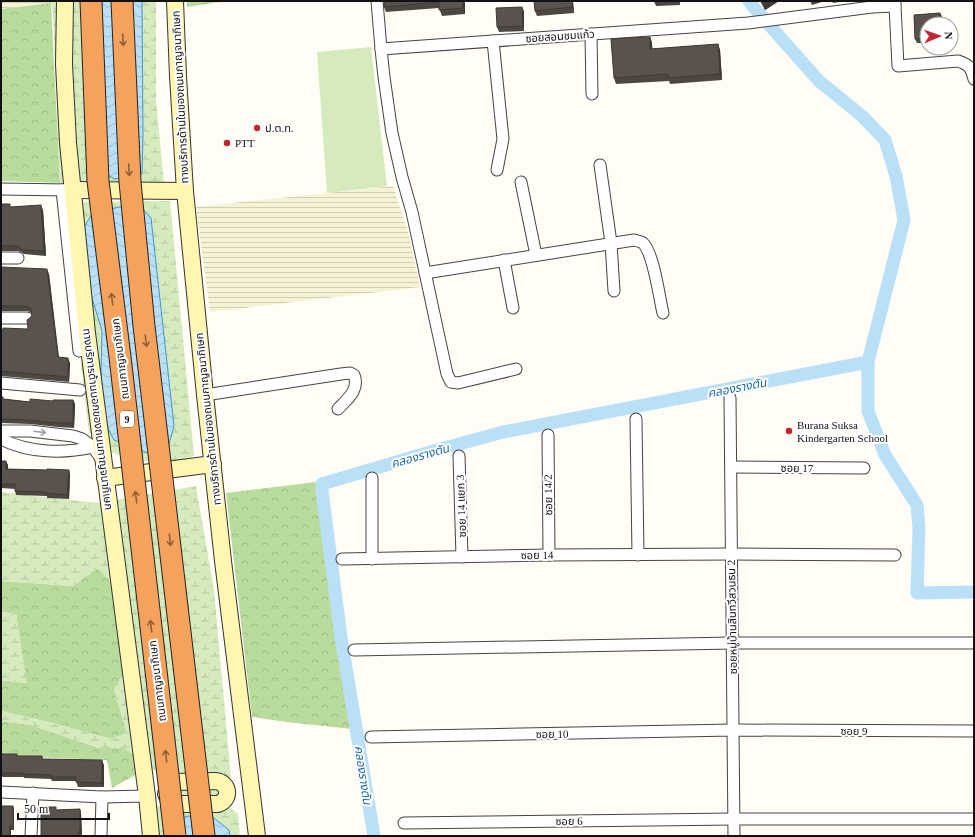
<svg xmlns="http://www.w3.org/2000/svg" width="975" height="837" viewBox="0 0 975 837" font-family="'Times New Roman','Noto Sans Thai',serif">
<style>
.farmland{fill:url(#farmland-rules)}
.green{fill:#d5ebbd}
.forest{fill:url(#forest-crowns)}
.wetland{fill:url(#wetland-marsh)}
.water{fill:url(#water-waves);stroke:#3f96cf}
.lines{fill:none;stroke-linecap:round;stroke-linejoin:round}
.canal{stroke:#b9e0f7;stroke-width:13}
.minor-casing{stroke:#444;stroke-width:13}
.secondary-casing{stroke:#333;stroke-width:18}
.minor{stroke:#fff;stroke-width:11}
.secondary{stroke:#fff6b0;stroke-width:16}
.motorway-bridge-casing{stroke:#222;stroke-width:23;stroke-linecap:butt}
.motorway-bridge{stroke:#f5a25d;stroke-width:21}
.wall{fill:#4d4742}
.shaded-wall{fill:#3f3936}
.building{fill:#5a524d;stroke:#3f3936}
.oneway{stroke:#8e613b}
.oneway2{stroke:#a0a0a0}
.poi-dot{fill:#c4262e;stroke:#fff;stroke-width:1.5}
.labels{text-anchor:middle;stroke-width:4;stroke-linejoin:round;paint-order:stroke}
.shield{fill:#fff;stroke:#585858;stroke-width:1}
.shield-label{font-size:10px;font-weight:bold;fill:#111}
.street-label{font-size:11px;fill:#111;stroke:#fff}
.poi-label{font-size:11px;fill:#111;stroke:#fff;text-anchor:start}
.water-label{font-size:12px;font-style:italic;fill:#1768a6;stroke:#fff}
</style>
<defs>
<pattern id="farmland-rules" width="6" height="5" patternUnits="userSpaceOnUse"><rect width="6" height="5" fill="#f6f3d4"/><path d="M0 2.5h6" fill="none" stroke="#d2cfb5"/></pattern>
<pattern id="forest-crowns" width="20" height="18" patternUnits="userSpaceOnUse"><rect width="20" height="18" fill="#b9dc9c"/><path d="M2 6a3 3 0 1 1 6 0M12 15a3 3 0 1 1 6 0" fill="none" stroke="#9ebc85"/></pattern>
<pattern id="wetland-marsh" width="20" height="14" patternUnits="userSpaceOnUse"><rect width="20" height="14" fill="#d5ebbd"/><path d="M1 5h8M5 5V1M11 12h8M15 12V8" fill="none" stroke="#b6c8a1"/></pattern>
<pattern id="water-waves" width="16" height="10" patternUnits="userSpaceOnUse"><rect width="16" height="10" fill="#b9e0f7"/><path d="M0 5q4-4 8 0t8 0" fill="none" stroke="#9ebfd3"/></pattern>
</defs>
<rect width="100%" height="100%" fill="#fffdf5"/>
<g class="farmland">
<polygon points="1,1 51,1 51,3 1,9"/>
<polygon points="393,186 408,232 420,287 210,312 196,207"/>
</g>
<g class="green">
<polygon points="371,47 387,186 327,193 317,52"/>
<polygon points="216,785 222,796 179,801 174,788"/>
</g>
<g class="forest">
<polygon points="187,1 227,1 187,7"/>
<polygon points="51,3 60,183 1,181 1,9"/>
<polygon points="316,482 339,651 352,729 286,722 252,717 226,493"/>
<polygon points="98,568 125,598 129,664 114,690 127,733 111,739 52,723 1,711 1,680 26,683 16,614 1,612 1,581 73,586"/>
<polygon points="1,721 31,725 99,748 125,748 150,767 112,788 107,760 1,756"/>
</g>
<g class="wetland">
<polygon points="51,1 156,1 156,100 164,183 147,185 85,182 60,183 53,15"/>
<polygon points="72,200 82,202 170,201 194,456 181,460 141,461 113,453 89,432 81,365 84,348"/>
<polygon points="196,486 214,590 231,778 187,780 160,774 124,748 99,748 31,725 1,721 1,711 52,723 111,739 127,733 114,690 129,663 125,598 98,568 73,586 1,581 1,492 97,503"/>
<polygon points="1,612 16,614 27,683 1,680"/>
<polygon points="156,806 228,806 238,814 240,836 159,836"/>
</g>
<g class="water">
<polygon points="81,1 142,1 143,136 142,174 115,179 87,165"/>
<polygon points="119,207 142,208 151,218 174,426 167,452 148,453 114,440 104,421 101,372 102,331 88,285 83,229 92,214"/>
<polygon points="188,816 214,818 229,830 230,836 166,836 165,825"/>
</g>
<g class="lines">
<g class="canal">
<polyline points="749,1 756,10 819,81 862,116 885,140 896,176 904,220 868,362 868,411 885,455 917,505 919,528 917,593 974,592"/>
<polyline points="374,836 341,637 322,491 322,484 430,452 503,432 868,362"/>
</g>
<g class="minor-casing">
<g id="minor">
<polyline points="377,1 381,49 748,23 872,7 895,6 895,1"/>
<path d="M895 6 898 66 958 61C970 65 971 68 974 79"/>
<polyline points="591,34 592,94"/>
<polyline points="493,41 503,139 497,170"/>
<polyline points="381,49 384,77 392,133 402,177 412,212 447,374 451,382 458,383 516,369"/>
<polyline points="600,165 611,243 614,291"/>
<polyline points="521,182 536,255"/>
<polyline points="1,189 68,190"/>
<polyline points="62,190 79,351"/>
<polyline points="1,258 18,258"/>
<polyline points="504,260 513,308"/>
<path d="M425 273 634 240C637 241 640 241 643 243 654 254 659 297 663 313"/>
<polyline points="1,318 27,318"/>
<polyline points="1,383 80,390"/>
<path d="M205 395 341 374 350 373 354 375C360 390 347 399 338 409"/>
<polyline points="730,398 734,836"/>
<polyline points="636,419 638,555"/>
<polyline points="1,431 30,431 73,436 82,439 93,447 102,460"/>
<polyline points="548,435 549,555"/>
<path d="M1 439C29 453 63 454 93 447"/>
<polyline points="459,456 462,557"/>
<polyline points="731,467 864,468"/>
<polyline points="342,559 549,555 732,554 895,555"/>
<polyline points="372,559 372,478"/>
<polyline points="354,650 733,643 974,643"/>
<polyline points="371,737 733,730 974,731"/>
<polyline points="1,792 102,797 147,796"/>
<polyline points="404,823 734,819 974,819"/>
<polyline points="31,836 33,793"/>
<polyline points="101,836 102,797"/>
</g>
</g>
<g class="secondary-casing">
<g id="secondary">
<polyline points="65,1 64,64 68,143 87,333 147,796 151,836"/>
<polyline points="175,1 178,76 185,191 205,395 223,561 257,836"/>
<polyline points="73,190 185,191"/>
<polyline points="105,478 213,464"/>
<path d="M215 781C229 782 232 799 218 804H176L173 803 168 798 166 794 168 787 173 782Z"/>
</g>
</g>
<use href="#minor" class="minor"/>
<use href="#secondary" class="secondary"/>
<g class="motorway-bridge-casing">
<g id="motorway-bridge">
<polyline points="91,1 98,181 120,357 175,836"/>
<polyline points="122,1 130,182 144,326 204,836"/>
</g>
</g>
<use href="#motorway-bridge" class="motorway-bridge"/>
</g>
<g class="wall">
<polygon points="384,1 465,1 465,14 442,16 439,8 386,12 384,7"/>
<polygon points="534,1 599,1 573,2 574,13 537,16 535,11"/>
<polygon points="654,1 680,1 680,5 656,6"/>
<polygon points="760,1 779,1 765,10"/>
<polygon points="810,1 825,1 812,5"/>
<polygon points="832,1 846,1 833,3"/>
<polygon points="524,11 524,31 499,32 497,27"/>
<polygon points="940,13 942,17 942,24 927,24 927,43 917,43 915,39 914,15"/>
<polygon points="650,37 652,43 652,49 718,44 720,50 722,80 670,84 669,81 616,84 614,78"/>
<polygon points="1,204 11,207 43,210 46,256 24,254 21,252 18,251 1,251"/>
<polygon points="1,267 49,274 59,357 70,363 69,382 1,376 1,330 28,329 32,314 30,312 27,311 1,311"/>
<polygon points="1,397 4,399 30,402 73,400 75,404 74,428 58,427 30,424 1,423 1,424"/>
<polygon points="1,461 8,465 8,469 47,470 69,470 70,475 69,499 47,498 47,496 16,495 15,491 15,489 1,488"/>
<polygon points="1,754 18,756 42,756 43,759 104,765 104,787 78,787 76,781 52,781 51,779 24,778 24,777 1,777"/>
<polygon points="13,806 14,810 14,830 11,830 1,836"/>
<polygon points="80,809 81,814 82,835 80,835 80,836 41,836 57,810"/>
</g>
<g class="shaded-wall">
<polygon points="463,1 465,1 465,14 463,8"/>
<polygon points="572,1 573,1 573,2 574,13 572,7"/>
<polygon points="766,1 779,1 765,10 763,3"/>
<polygon points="522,7 524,11 524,31 523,26"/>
<polygon points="940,13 942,17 942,24 941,24"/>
<polygon points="650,37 652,43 653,55 650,49"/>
<polygon points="718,44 720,50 722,80 720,74"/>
<polygon points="41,205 43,210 46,256 44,251"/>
<polygon points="47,269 49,274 59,362 58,357"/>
<polygon points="68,358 70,363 69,382 68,377"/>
<polygon points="73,400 75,404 74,428 73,423"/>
<polygon points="6,461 8,465 8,473 6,469"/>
<polygon points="69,470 70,475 69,499 67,495"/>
<polygon points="102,760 104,765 104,787 102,783"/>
<polygon points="13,806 14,810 14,830 13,826"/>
<polygon points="80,809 81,814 82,835 80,831"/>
<polygon points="10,826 11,830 11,836 10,836"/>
</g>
<g class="building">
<polygon points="384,1 463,1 463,8 439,10 439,2 384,7"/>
<polygon points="534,1 572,1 572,7 535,11"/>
<polygon points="654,1 671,1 654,2"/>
<polygon points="761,1 766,1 763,3"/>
<polygon points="522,7 523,26 497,27 496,8"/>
<polygon points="940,13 941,24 927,24 927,38 915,39 914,15"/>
<polygon points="650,37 650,49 718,44 720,74 668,78 668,74 614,78 611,39"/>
<polygon points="1,204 10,204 10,207 41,205 44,251 22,250 19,247 16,246 1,246"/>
<polygon points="1,267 47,269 58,357 68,358 68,377 1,371 1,330 3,330 3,328 28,329 27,320 31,317 32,314 31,309 28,307 25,306 1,306"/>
<polygon points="1,397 3,397 3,399 30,402 30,399 53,401 53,400 73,400 73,423 56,423 29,420 1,419"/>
<polygon points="1,461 6,461 6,469 47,470 47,469 69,470 67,495 46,493 46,492 15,491 15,484 1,484"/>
<polygon points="1,754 17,754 17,756 42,756 42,759 102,760 102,783 76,782 76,777 51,777 51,775 23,774 23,773 1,773"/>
<polygon points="1,806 13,806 13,826 10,826 10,836 1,836"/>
<polygon points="41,807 56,807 56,810 80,809 80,831 79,831 79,836 41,836"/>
</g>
<defs><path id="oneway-shaft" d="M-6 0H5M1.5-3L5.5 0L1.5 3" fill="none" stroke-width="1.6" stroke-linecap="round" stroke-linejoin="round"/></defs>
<g class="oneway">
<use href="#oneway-shaft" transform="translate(123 40) rotate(87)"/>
<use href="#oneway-shaft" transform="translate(129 170) rotate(87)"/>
<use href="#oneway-shaft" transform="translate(112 299) rotate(-97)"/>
<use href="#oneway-shaft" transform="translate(146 341) rotate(83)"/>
<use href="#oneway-shaft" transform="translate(136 497) rotate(-97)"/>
<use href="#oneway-shaft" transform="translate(170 540) rotate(83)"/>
<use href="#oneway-shaft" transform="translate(151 626) rotate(-97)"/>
<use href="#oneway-shaft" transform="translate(166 756) rotate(-97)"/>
</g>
<use class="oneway2" href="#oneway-shaft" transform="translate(40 432) rotate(7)"/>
<g class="poi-dot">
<circle cx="257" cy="128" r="4"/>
<circle cx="227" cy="143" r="4"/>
<circle cx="789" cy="431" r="4"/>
</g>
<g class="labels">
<rect class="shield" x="120" y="411" width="14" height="16" rx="3"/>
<g class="shield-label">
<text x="127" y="423">9</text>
</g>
<g class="street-label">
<text transform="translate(560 36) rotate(-4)" y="4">ซอยสอนชมแก้ว</text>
<text transform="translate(180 97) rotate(-93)" y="4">ทางบริการด้านในของถนนกาญจนาภิเษก</text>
<text transform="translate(120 359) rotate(-97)" y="4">ถนนกาญจนาภิเษก</text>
<text transform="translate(98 419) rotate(83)" y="4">ทางบริการด้านนอกของถนนกาญจนาภิเษก</text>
<text transform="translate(208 419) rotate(-96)" y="4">ทางบริการด้านในของถนนกาญจนาภิเษก</text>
<text transform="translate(797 468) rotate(1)" y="4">ซอย 17</text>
<text transform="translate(548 495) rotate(-91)" y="4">ซอย 14/2</text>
<text transform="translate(461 506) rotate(-92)" y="4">ซอย 14 แยก 3</text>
<text transform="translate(537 555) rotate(-1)" y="4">ซอย 14</text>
<text transform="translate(732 617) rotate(-91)" y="4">ซอยหมู่บ้านสินทวีสวนธน 2</text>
<text transform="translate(157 681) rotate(-97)" y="4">ถนนกาญจนาภิเษก</text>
<text x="854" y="735">ซอย 9</text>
<text transform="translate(552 734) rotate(-1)" y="4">ซอย 10</text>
<text transform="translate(569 821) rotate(-1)" y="4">ซอย 6</text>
</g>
<g class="poi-label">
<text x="265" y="132">ป.ต.ท.</text>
<text x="235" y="147">PTT</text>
<text x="797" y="429">Burana Suksa<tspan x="797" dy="13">Kindergarten School</tspan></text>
</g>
<g class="water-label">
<text transform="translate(737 388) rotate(-11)" y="4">คลองรางตัน</text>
<text transform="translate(420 456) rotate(-16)" y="4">คลองรางตัน</text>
<text transform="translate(363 775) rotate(81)" y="4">คลองรางตัน</text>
</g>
</g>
<rect width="975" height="837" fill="none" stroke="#111111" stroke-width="4"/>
<g transform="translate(939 36) rotate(88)"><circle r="19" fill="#ffffff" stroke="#a0a0a0"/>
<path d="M0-3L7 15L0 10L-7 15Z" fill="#c4262e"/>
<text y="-6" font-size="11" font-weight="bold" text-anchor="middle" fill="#111111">N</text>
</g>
<path d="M18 813v6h91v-6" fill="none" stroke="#111111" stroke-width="2"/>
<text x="24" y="813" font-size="12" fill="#111111" stroke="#ffffff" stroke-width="3" paint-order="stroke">50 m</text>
</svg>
